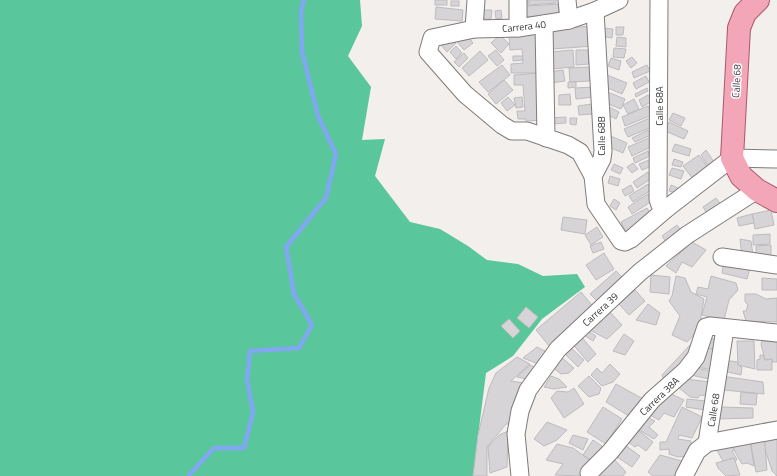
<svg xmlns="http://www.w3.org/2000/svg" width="777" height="476" viewBox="0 0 777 476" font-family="'Titillium Web',sans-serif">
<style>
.forest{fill:#59c69b}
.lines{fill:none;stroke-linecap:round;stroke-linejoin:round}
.stream{stroke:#81a7f3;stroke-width:4.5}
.building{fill:#d7d4d7;stroke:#bdbbbe}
.minor-casing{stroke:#7f7c79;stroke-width:19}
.major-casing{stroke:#ac586c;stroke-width:24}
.minor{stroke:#fff;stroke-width:17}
.major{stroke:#f2a6b8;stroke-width:22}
.labels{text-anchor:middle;stroke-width:3;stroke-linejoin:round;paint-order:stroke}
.street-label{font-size:10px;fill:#383635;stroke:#fff}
</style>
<rect width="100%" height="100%" fill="#f3efed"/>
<polygon class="forest" points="0,0 360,0 362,26 348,56 371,87 362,140 385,139 375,176 410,222 440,229 468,246 487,260 518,264 543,276 577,274 585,287 542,319 513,356 486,373 473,476 0,476"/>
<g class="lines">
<polyline class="stream" points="189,476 190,474 214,448 244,448 253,412 247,379 250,351 299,348 312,325 294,294 286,247 326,198 336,154 318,116 302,51 301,11 304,0"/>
</g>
<g class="building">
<rect x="435" y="0" width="12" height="5"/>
<polygon points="520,0 528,0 528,6 559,4 559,15 520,17"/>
<polygon points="529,0 556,0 556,3 529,5"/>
<rect x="451" y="1" width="8" height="5"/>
<polygon points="436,7 463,10 462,21 435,19"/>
<polygon points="483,10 492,10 491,19 483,19"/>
<polygon points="501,10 502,18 496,19 495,11"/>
<polygon points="593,26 594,46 552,49 550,29"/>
<polygon points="616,27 624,27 623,35 616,35"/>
<polygon points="443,28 456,43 447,52 434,37"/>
<polygon points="603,28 613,29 612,38 601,36"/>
<polygon points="463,30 473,43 464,50 454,38"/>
<polygon points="538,30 541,73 511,73 511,64 523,63 522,49 510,50 509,34"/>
<polygon points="500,35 509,44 501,53 491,43"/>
<polygon points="617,37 626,38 626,47 616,46"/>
<polygon points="456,46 462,53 456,59 450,52"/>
<polygon points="614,48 626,49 624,58 613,57"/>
<polygon points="496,50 504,60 497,66 488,56"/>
<polygon points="573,50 574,67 551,69 550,52"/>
<polygon points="576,50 588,50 589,64 576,65"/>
<polygon points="480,51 488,60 469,76 462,68"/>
<polygon points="464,53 468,58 459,67 454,62"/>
<polygon points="513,56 522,56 523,60 513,61"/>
<polygon points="632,57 637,63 631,68 626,61"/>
<polygon points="611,58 621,61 619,70 608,66"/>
<polygon points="502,65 510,75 488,92 479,82"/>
<polygon points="647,65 650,71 634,78 632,72"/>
<polygon points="590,67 590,81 570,82 569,68"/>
<polygon points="563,70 565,81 551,83 549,72"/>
<polygon points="540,73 543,120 526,121 526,119 518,119 517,111 525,111 523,85 514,85 514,75"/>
<polygon points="607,75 627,83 622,94 603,86"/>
<polygon points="646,76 649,82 636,89 633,83"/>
<polygon points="504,80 513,90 496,104 488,94"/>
<polygon points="568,82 576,82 576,87 568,88"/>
<polygon points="593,87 593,97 576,99 575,88"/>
<polygon points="647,88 648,91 636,97 635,94"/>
<polygon points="605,91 625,99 621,109 601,101"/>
<polygon points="570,94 571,105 559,105 559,95"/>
<polygon points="648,95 652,101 642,107 639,100"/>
<polygon points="508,97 515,105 507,111 501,103"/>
<polygon points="522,97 523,107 516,108 514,98"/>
<polygon points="634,99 639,109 628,114 623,105"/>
<polygon points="592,104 593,114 579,115 578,106"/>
<polygon points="605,105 619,112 616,119 602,112"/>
<polygon points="648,106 652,115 625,126 622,117"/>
<polygon points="673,113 685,118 681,126 669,120"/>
<polygon points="566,117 566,123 550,124 550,118"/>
<polygon points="570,118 577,118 576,125 570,124"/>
<polygon points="650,118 654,126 628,137 624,129"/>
<polygon points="669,122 688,131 684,139 665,131"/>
<polygon points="648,130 651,135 635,142 632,138"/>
<polygon points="608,135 627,143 623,153 604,145"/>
<polygon points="649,138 653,146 632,156 628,147"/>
<polygon points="675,144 691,149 689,156 672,151"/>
<polygon points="706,150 714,162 708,166 701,155"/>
<polygon points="648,151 650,156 635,163 633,158"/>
<polygon points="699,155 708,168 693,179 683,166"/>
<polygon points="674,159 683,162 681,167 672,165"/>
<polygon points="649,160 652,166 642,170 639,164"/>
<polygon points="633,163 638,169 632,173 627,167"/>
<polygon points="614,164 623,168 620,174 611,170"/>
<polygon points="672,168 684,171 681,179 669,175"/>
<polygon points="648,172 652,178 637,188 633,182"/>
<polygon points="610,176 620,179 618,186 608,183"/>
<polygon points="648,184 651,190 633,202 629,196"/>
<polygon points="631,185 634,191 625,196 622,190"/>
<polygon points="671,185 678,188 676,193 669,191"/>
<polygon points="648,194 652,201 632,214 628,207"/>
<polygon points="716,198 722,206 708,215 703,207"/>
<polygon points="614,199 620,203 616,210 610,206"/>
<polygon points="647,208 652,217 626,232 621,222"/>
<polygon points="771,210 774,225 755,229 752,214"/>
<polygon points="752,214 754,223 739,226 737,218"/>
<polygon points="563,217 587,220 585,234 561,230"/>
<polygon points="677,225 682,232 666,242 662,236"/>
<polygon points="597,227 603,237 591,245 585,235"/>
<polygon points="770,234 770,244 753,245 753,235"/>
<polygon points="740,239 751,241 753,255 742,257"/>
<polygon points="601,242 604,249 593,253 590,246"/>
<polygon points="692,242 706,250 692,267 682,262 676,273 666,266"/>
<polygon points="771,245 771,261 756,261 756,246"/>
<polygon points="604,253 614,269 596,280 586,265"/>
<polygon points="724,262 750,268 747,279 722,273"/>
<polygon points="616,271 627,282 602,306 590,294"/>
<polygon points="651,275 670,277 669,294 650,292"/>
<polygon points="676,276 685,278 691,292 704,299 699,329 687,342 672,335 680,316 669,301 672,296"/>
<polygon points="711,276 736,283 738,290 729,300 724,320 714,324 711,317 702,315 707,297 696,294 698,287 708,289"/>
<polygon points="762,278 777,279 777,290 762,290"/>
<polygon points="635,290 645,301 629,315 619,304"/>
<polygon points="581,292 596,310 550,347 536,330"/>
<polygon points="745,294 756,294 766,299 777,298 777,322 746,321 743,311 746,311 748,305 745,302"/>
<polygon points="648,304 660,313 656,325 636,320"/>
<polygon points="526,307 538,317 529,328 517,318"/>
<polygon points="608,310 622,325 607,339 584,327"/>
<polygon points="509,319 520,331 513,338 501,326"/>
<polygon points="583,328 596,336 593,341 581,333"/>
<polygon points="579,334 596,354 588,362 570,341"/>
<polygon points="624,334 634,341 625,355 613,351"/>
<polygon points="709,338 719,340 717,350 705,348"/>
<polygon points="737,341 754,341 755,369 738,365"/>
<polygon points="762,341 777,342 777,362 772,362 772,359 765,360 761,344"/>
<polygon points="568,345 584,360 578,367 562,351"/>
<polygon points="690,345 697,349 666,384 662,375"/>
<polygon points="537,347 547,352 541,365 523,358"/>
<polygon points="706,348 717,350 716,370 696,367"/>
<polygon points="760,355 763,355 765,360 772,359 772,370 757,370 757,360 760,359"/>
<polygon points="560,356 574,368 569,373 561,374 551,366"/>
<polygon points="517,357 530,364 511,381 530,384 513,406 518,406 511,424 506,424 487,447 487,476 473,476 478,435 489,388 496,373"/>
<polygon points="731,361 738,362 738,365 742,367 741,375 723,371 723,362"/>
<polygon points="610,364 620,374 613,382 602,386 591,375 597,368 602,373"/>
<polygon points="530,365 538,369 531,380 517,377"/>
<polygon points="692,367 710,371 709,379 691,375"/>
<polygon points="551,376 559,379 567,387 554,389 544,387"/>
<polygon points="589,376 601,388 599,394 589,397 578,386"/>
<polygon points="721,376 763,382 764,394 724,390"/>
<polygon points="685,379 710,382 708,396 700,395 698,398 690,397 678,387"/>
<polygon points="616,384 645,400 634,419 606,402"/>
<polygon points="574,388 584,404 564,418 551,398 557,391 568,392"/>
<polygon points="667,392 684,400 674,417 664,413 659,420 648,414"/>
<polygon points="741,392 757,394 756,405 740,404"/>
<polygon points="687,399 706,401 705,410 686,407"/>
<polygon points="603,407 622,419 606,444 587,432"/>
<polygon points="682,407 702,417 692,438 679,435 678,439 691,441 689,456 678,457 669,454 669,449 660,450 660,442 666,442"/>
<polygon points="720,407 753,408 753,418 717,419"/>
<polygon points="645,416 655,421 649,427 658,435 654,439 634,427"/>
<polygon points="547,422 567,430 557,440 544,446 534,439"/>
<polygon points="634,427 653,442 646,451 638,445 635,447 624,439"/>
<polygon points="508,431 507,467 490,473 488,447 499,435"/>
<polygon points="777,432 777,476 772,471 764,446 764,435"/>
<polygon points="573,435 588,439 583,450 569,443"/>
<polygon points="764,435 767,470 756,472 750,440"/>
<polygon points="593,440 602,446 592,461 583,455"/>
<polygon points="750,440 754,466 747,463 742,464 734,450 734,445"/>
<polygon points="730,441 734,450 732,451 737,459 735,462 734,458 723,461 714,445"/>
<polygon points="622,443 640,456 632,467 614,455"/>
<polygon points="557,444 573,448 592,462 581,476 555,475 563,464 546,460"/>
<polygon points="660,455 682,461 677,476 653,476 648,472"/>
<polygon points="611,456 626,472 623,476 591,476"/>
<polygon points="734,458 740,475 726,476 718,468 716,463"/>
</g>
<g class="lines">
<g class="minor-casing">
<g id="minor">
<polyline points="518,0 518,28"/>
<polyline points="567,0 569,20"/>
<polyline points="659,0 658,199 660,205 666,209"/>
<polyline points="595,11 603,151 602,159 593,176 596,204 621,241 625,242 631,239 666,209 732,158 777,159"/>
<polyline points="544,24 546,138"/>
<polyline points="474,29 476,0"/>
<polyline points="593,176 580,152 568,145 527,131 512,131 502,125 465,94 428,52 432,38 474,29 518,28 569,20 595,11 619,0"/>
<polyline points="722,257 777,265"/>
<polyline points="707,443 725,329"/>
<polyline points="589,473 610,452 652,400 686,370 696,357 706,327 710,326 777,333"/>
<polyline points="520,476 516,434 520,411 528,390 558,349 640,272 687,235 757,190"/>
<polyline points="684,476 697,451 707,443 777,430"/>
</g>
</g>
<g class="major-casing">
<polyline id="major" points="758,0 745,13 739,28 732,158 741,176 757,190 777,201"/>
</g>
<use href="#minor" class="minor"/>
<use href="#major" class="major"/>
</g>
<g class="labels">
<g class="street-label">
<text transform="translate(524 26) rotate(-6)" y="4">Carrera 40</text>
<text transform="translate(736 81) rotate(-87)" y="4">Calle 68</text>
<text transform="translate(659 106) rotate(-90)" y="4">Calle 68A</text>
<text transform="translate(601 136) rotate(-90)" y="4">Calle 68B</text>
<text transform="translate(600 309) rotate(-43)" y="4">Carrera 39</text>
<text transform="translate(659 396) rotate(-44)" y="4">Carrera 38A</text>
<text transform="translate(713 410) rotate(-81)" y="4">Calle 68</text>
</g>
</g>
</svg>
